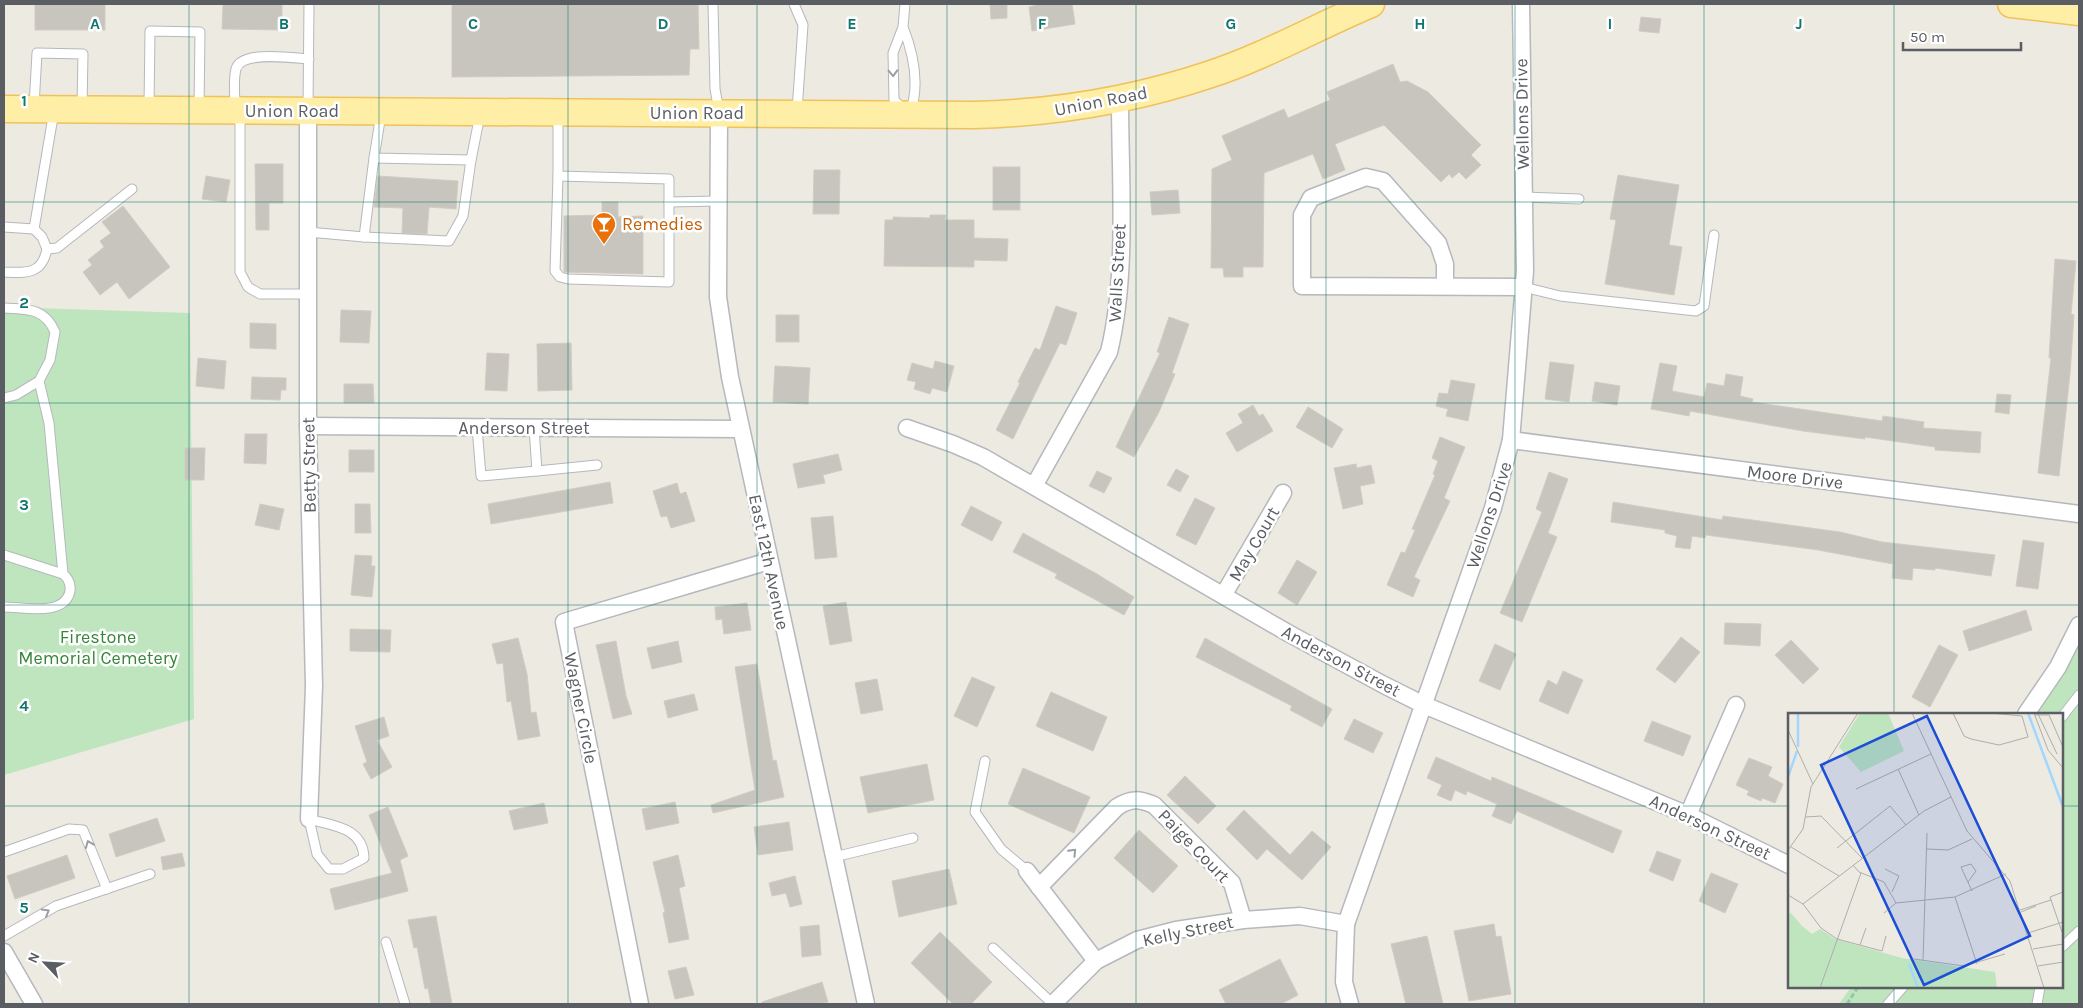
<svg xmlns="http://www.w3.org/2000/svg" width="2083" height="1008" viewBox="0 0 2083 1008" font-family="Karla,sans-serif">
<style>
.green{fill:#bfe5be}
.building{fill:#c8c5bf;stroke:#d2ccc0}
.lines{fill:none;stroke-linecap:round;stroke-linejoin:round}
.service-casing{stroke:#b5b8bc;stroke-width:11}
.minor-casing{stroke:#b5b8bc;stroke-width:19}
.primary-casing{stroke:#f0c258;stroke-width:29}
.path{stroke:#97c6a4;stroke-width:3;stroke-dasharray:5 2.5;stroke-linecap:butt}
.service{stroke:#fff;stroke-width:9}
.minor{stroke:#fff;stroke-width:16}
.primary{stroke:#feeea6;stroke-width:26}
.oneway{stroke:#9c9ea1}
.grid{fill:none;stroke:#0f766e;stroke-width:1;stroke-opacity:0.55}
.labels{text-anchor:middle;stroke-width:5;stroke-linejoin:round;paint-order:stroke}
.street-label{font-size:18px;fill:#5a5e63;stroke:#fff}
.food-label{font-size:18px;fill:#c56008;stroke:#fff;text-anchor:start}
.park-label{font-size:18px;fill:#368638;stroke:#fff}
.inset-river{fill:none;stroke:#a1d7fe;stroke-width:2.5}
.inset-road{fill:none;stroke:#aeaeab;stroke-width:1}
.view{fill:#1d4ed8;fill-opacity:0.15;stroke:#1d4ed8;stroke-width:2.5}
.inset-edge{fill:none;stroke:#5a5e63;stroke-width:2.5}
.grid-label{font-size:16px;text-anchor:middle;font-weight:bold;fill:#0f766e;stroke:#fff;stroke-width:5;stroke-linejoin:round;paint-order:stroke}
</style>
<rect width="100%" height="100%" fill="#edeae2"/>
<g class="green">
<polygon points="4,307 190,313 194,719 4,775"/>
<polygon points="2079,641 2079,1004 1839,1004 1851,987 2062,987 2062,714 2034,714"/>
</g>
<g class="building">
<rect x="35" y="4" width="70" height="26"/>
<polygon points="223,4 282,4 282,30 222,29"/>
<polygon points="452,4 698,4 699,49 690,49 689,75 452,77"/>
<polygon points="990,4 1007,4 1007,18 991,19"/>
<polygon points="1041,4 1072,4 1075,24 1032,31 1029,7"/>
<polygon points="1641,17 1661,19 1659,33 1639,31"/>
<polygon points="1393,64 1400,82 1407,81 1428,92 1481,145 1471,155 1481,165 1466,179 1459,172 1452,178 1449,174 1441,182 1384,125 1335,144 1345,170 1323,179 1313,154 1264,173 1263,267 1243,267 1243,277 1224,277 1223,268 1211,268 1212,169 1232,160 1222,136 1284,109 1288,118 1330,100 1327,92"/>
<polygon points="255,164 283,164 283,203 269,203 269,230 256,230"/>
<rect x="993" y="167" width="27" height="43"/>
<polygon points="814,170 840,170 839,214 813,214"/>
<polygon points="1618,175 1679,185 1669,245 1682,247 1674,295 1605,284 1616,220 1610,219"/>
<polygon points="206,176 230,180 226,202 202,199"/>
<polygon points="378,176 458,181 456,209 429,207 427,234 402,233 403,208 374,207"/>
<polygon points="1178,190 1180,213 1152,215 1150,192"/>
<polygon points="602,202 618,202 618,217 643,216 643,274 564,272 564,216 602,215"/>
<polygon points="123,206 170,267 129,299 117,282 100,295 83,272 92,265 88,260 104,247 100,241 111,233 102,222"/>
<polygon points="930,215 946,215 945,220 974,220 974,238 1008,239 1007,261 974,260 974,267 884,266 885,220 893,220 893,217 930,218"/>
<polygon points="2055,259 2076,261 2071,314 2074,315 2070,374 2059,476 2038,473 2051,358 2049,358"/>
<polygon points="1056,306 1077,313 1066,345 1060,343 1013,439 996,430 1020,383 1018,382 1035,348 1040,350"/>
<polygon points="341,310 371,311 369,343 340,342"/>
<rect x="776" y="315" width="23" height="27"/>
<polygon points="1169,317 1189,324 1172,373 1175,374 1159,412 1134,457 1116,447 1160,353 1157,352"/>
<polygon points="250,323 276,324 276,349 250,348"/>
<polygon points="571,343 572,390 538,391 537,344"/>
<polygon points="487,353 509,354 507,391 485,390"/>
<polygon points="198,358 226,361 224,389 196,386"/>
<polygon points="935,361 954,366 947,392 932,388 930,394 914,389 916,382 907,380 912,363 933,369"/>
<polygon points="1550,362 1574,365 1569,402 1545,399"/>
<polygon points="1660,363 1677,366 1672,391 1704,397 1707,383 1724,386 1726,374 1743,377 1740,396 1753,399 1752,402 1882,421 1883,416 1924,422 1923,428 1981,432 1980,453 1935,450 1935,447 1865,437 1865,439 1803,431 1690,411 1689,416 1651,409"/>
<polygon points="775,366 810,368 808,404 773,402"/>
<polygon points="252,377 286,378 286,390 281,390 280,400 251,399"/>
<polygon points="1451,380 1475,384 1468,421 1446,416 1448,409 1436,406 1439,393 1448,394"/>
<polygon points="1595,382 1620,386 1617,405 1592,401"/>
<polygon points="344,384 373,384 374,403 344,403"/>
<polygon points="1997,394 2011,395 2009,414 1995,412"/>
<polygon points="1253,405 1259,416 1263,414 1273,431 1237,452 1226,433 1243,423 1238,414"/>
<polygon points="1308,407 1343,429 1332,448 1296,427"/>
<polygon points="245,434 267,434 266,464 244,463"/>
<polygon points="1440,437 1465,447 1444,498 1450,501 1414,577 1420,580 1413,597 1387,585 1401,552 1405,553 1415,530 1412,529 1435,475 1433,474 1438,461 1432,458"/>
<polygon points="185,448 205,448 204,480 185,480"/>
<rect x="349" y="450" width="25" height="22"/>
<polygon points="838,454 842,470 823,475 825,483 798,488 793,464"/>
<polygon points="1356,464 1357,468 1371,465 1375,483 1360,486 1363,504 1343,509 1334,468"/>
<polygon points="1176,469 1189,476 1180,492 1167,485"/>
<polygon points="1097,471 1112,478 1104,493 1089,486"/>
<polygon points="1549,472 1568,479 1548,533 1557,537 1522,622 1500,613 1542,512 1536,509"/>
<polygon points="610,482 613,503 491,524 488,504"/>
<polygon points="677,483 680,494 686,492 695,521 671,528 667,516 661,517 653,491"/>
<polygon points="1195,498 1215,508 1196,545 1176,535"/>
<polygon points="1613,502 1722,520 1723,516 1840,532 1882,542 1995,555 1991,576 1935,568 1935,570 1913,568 1912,580 1892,578 1893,564 1818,550 1706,535 1705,538 1692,536 1690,549 1675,547 1677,536 1665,533 1665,530 1611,522"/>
<polygon points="260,504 284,509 279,530 255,525"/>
<polygon points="355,504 370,504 371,533 355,533"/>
<polygon points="971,506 1002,522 992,541 961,525"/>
<polygon points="833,516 837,557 815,559 811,518"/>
<polygon points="1023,533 1097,574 1134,597 1124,615 1055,578 1057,574 1013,552"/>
<polygon points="2023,540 2044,543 2038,589 2016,586"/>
<polygon points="355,555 372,556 371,566 375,566 372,597 351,595"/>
<polygon points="1297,560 1317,572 1297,605 1278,593"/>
<polygon points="846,602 852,641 830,645 823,606"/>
<polygon points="747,603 751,630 724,634 722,619 716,620 715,607"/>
<polygon points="2026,610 2032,630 1969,651 1963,631"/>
<polygon points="1725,623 1761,624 1760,646 1724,644"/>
<polygon points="350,629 391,630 390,652 350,651"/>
<polygon points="1681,637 1700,652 1675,683 1656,669"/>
<polygon points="518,638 527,674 531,713 536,712 540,736 518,740 511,701 507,702 503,663 497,664 492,644"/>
<polygon points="1205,638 1332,709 1322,727 1290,710 1292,706 1196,657"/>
<polygon points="1791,640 1819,669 1803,684 1775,655"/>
<polygon points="616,641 626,696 632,714 613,719 596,645"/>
<polygon points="678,641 682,662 652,669 647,648"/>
<polygon points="1495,644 1516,654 1500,690 1479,681"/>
<polygon points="1939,645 1958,655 1930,707 1912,697"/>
<polygon points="757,664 773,761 776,760 784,797 713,813 711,805 755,790 735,667"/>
<polygon points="1563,671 1583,680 1568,714 1539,701 1548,680 1557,685"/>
<polygon points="972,677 995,687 977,727 954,716"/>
<polygon points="877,679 883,710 861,714 855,683"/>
<polygon points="1051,692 1107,717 1093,751 1036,726"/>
<polygon points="694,694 698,710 668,718 664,701"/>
<polygon points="384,717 389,736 377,740 392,767 371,779 363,764 367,762 355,726"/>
<polygon points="1354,719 1383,733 1373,753 1344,739"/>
<polygon points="1652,721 1691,736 1683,756 1644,741"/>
<polygon points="1436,757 1491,781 1492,777 1622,831 1613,853 1517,811 1511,824 1492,816 1497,804 1467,791 1466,795 1455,790 1451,801 1437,795 1442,785 1427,778"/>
<polygon points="1749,758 1772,767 1768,776 1783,784 1775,803 1762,798 1761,801 1747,795 1749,791 1736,785"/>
<polygon points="927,764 934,800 868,813 860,777"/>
<polygon points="1023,768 1090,797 1074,833 1008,804"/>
<polygon points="1185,776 1216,806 1198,824 1167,795"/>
<polygon points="675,802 679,823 646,830 642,809"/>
<polygon points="544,803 548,823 514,830 509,811"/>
<polygon points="388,807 408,856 400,860 408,891 335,910 330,889 392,873 369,815"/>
<polygon points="1244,810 1290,855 1312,831 1331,847 1302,880 1267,849 1257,860 1226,829"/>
<polygon points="157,818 165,841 116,857 109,834"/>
<polygon points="789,822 793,850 758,855 754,827"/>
<polygon points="1139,830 1178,866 1153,893 1114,858"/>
<polygon points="1657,851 1681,860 1673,881 1649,871"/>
<polygon points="182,853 185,866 163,870 161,857"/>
<polygon points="67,855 75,878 15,899 7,876"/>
<polygon points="678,855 685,886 679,888 689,939 669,943 663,913 665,912 653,862"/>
<polygon points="949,869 957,904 899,917 892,881"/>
<polygon points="1711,873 1738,884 1725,913 1699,901"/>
<polygon points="795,876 802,904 790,907 786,893 772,896 769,883"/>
<polygon points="436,916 452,1004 431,1004 428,988 425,989 417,947 414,948 408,920"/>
<polygon points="1494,924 1496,937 1501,936 1511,994 1469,1001 1454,931"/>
<polygon points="819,925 821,955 802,957 800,927"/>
<polygon points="940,932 992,982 971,1004 953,1004 911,963"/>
<polygon points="1427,936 1443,1004 1406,1004 1391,944"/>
<polygon points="1280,959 1298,995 1281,1004 1226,1004 1219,990"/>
<polygon points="686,967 694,995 675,999 668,971"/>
<polygon points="822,982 828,1002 820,1004 762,1004 762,1002"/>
</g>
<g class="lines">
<g class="service-casing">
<g id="service">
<polyline points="713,4 715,89 719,111"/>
<polyline points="794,4 803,25 797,111"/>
<path d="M903 27C914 55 921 86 909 115L894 100 893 53 903 27 905 4"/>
<polyline points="34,106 37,53 83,54 82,107"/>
<polyline points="149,107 150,31 200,32 199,108"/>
<path d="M235 108C235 96 233 80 236 69 241 50 293 58 309 59"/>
<polyline points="308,108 309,4"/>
<polyline points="240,113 240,272 248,287 260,294 308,294"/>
<polyline points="381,114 374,158 471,160 480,115"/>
<polyline points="558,115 558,176 669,179 669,202 718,201"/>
<polyline points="558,176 555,271 560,277 568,279 669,282 669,202"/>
<polyline points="1524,197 1579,199"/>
<polyline points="4,227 34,229 54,111"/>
<polyline points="34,229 42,237 47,249 57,248 132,189"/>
<polyline points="308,232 364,237 449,241 463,216 471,160"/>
<polyline points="364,237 374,158"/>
<path d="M4 272C26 273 42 275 47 249"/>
<polyline points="1524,287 1560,296 1696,311 1704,306 1714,235"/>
<path d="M4 308C27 309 45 308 55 332L50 360 39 381 49 423 63 574C68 578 71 583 70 591 65 617 24 607 4 607"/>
<polyline points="4,398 16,395 39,381"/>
<polyline points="477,427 481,476 537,471 534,428"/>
<polyline points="537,471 597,465"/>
<polyline points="4,555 63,574"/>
<polyline points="2062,717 2079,695"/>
<polyline points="985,761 975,812 1001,849 1027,871"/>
<path d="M309 819C333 826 363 827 364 858L343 869H329L317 854Z"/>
<polyline points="4,852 69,829 83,830 107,889"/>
<polyline points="834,857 913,838"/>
<polyline points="4,936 56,906 150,874"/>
<polyline points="386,942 405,1004"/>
<polyline points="2062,947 2079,931"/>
<polyline points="993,948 1053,1004"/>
<polyline points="1888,1004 1903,987"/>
<polyline points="2037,1004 2040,987"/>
</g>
</g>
<g class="minor-casing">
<g id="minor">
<polyline points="308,111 308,426 314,686 309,819"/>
<polyline points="719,114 718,297 730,377 866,1004"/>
<polyline points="1445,286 1445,264 1438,243 1383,181 1366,177 1311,198 1302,215 1302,286 1524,287"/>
<polyline points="308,426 740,429"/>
<polyline points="907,428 953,444 983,457 1288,633 1384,685 1424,705 1688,815 1789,865"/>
<polyline points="1511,440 2079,514"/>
<path d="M1034 486 1109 352C1128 274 1120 180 1120 100"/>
<polyline points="1224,594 1283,493"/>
<polyline points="2026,714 2058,667 2079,625"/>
<polyline points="1688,815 1736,705"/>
<polyline points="1027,871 1096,961"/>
<path d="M1039 887 1117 807C1131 798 1139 799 1154 805L1232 883 1243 920"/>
<polyline points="4,952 34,1004"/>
<polyline points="640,1004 564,622 769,561"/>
<polyline points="1053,1004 1096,961 1137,940 1176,930 1243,920 1300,916 1346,924"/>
<polyline points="1350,1004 1344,982 1346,924 1493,508 1511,440 1525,271 1521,4"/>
</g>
</g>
<g class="primary-casing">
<g id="primary">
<polyline points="2011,4 2079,12"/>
<path d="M4 109 973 115C1055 113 1134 100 1211 74 1266 56 1318 26 1371 4"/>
</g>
</g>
<polyline class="path" points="1847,1004 1858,987"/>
<use href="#service" class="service"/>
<use href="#minor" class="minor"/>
<use href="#primary" class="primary"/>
</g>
<defs><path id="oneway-chevron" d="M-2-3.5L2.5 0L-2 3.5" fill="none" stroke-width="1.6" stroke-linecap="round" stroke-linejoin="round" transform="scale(1.25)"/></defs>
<g class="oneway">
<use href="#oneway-chevron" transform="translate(893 73) rotate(88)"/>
<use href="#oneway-chevron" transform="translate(89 844) rotate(-112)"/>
<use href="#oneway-chevron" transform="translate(1073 852) rotate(-46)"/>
<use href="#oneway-chevron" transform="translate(46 912) rotate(-30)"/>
</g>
<path class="grid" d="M189 4V1004M379 4V1004M568 4V1004M757 4V1004M947 4V1004M1136 4V1004M1326 4V1004M1515 4V1004M1704 4V1004M1894 4V714M4 202H2079M4 403H2079M4 605H2079M4 806H1789M2062 806H2079M1894 987V1004"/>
<defs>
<g id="bar-pin" transform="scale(1.25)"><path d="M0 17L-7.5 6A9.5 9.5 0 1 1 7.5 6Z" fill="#e8710a" stroke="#fff"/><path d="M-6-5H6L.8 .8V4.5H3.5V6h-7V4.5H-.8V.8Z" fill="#fff"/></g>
</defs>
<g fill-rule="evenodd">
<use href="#bar-pin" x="604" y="224"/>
</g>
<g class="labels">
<g class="street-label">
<text transform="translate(1101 101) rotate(-11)" y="6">Union Road</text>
<text x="292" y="117">Union Road</text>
<text x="697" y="119">Union Road</text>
<text transform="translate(1522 114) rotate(-91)" y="6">Wellons Drive</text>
<text transform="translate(1117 273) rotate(-87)" y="6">Walls Street</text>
<text x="524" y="434">Anderson Street</text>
<text transform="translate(309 465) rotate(-91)" y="6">Betty Street</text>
<text transform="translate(1795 477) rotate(7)" y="6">Moore Drive</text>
<text transform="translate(1489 515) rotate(-72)" y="6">Wellons Drive</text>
<text transform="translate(1254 544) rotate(-60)" y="6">May Court</text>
<text transform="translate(769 562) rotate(78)" y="6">East 12th Avenue</text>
<text transform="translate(1341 661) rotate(28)" y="6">Anderson Street</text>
<text transform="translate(581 708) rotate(79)" y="6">Wagner Circle</text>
<text transform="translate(1710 827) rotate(25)" y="6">Anderson Street</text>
<text transform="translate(1194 846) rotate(46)" y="6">Paige Court</text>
<text transform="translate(1188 931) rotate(-12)" y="6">Kelly Street</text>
</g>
<g class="food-label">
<text x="622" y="230">Remedies</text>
</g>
<g class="park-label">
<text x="98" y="643">Firestone<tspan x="98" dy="21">Memorial Cemetery</tspan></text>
</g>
</g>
<g transform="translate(1788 713)">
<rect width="275" height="275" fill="#edeae2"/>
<path d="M72 0H100L116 38 73 59 51 34ZM3 200 14 213 24 221 32 216 47 226 114 245 207 259 209 275H0V202Z" fill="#bfe5be"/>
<path class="inset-river" d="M10 0V34M240 0 275 94M0 64 9 38M121 251 130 275"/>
<path class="inset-road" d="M124 0 179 118 222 168 256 275M165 0 176 23 183 26 211 32 240 24 234 3 202 0M246 0 260 37 275 55M250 1 269 41M246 2H261L275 34M0 17 25 71M110 56 131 102M68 76 143 41M18 104 33 103 74 145M3 134 51 163M49 135 102 93 118 112M139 136 160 137 184 126M0 137 15 116 23 74 70 0M65 152 71 159 96 169 108 190M97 156 111 163 104 179M180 169 188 158 183 151 173 154 184 178M0 182 15 191 33 215 49 226 94 238 98 223M167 184 189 251M15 191 136 98 163 84M232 197 263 187M233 199 248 193M96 200 108 190 167 184 218 161M274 219 262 184 275 179M240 220 275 209M72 232 78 215M245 236 275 231M126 246 176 253 217 241M135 247 139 120M250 253 275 249M32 275 73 160"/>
<path class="view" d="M139 3 242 223 136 272 33 52Z"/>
<rect width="275" height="275" class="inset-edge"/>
</g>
<g class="grid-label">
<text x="95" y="29">A</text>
<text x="284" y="29">B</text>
<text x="473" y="29">C</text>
<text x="663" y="29">D</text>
<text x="852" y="29">E</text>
<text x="1042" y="29">F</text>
<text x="1231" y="29">G</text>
<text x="1420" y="29">H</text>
<text x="1610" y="29">I</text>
<text x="1799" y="29">J</text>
<text x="24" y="106">1</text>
<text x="24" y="308">2</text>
<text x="24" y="510">3</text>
<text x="24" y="711">4</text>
<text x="24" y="913">5</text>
</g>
<rect width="2083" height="1008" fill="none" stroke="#5a5e63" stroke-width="10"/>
<g transform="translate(45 963) rotate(295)" stroke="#ffffff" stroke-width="4" paint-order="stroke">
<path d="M0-4L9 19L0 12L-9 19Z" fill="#5a5e63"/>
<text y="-8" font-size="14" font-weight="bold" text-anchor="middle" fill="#5a5e63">N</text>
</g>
<path d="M1903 42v8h118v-8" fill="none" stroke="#5a5e63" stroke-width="2.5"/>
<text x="1910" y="42" font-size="15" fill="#5a5e63" stroke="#ffffff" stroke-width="4" paint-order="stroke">50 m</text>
</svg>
